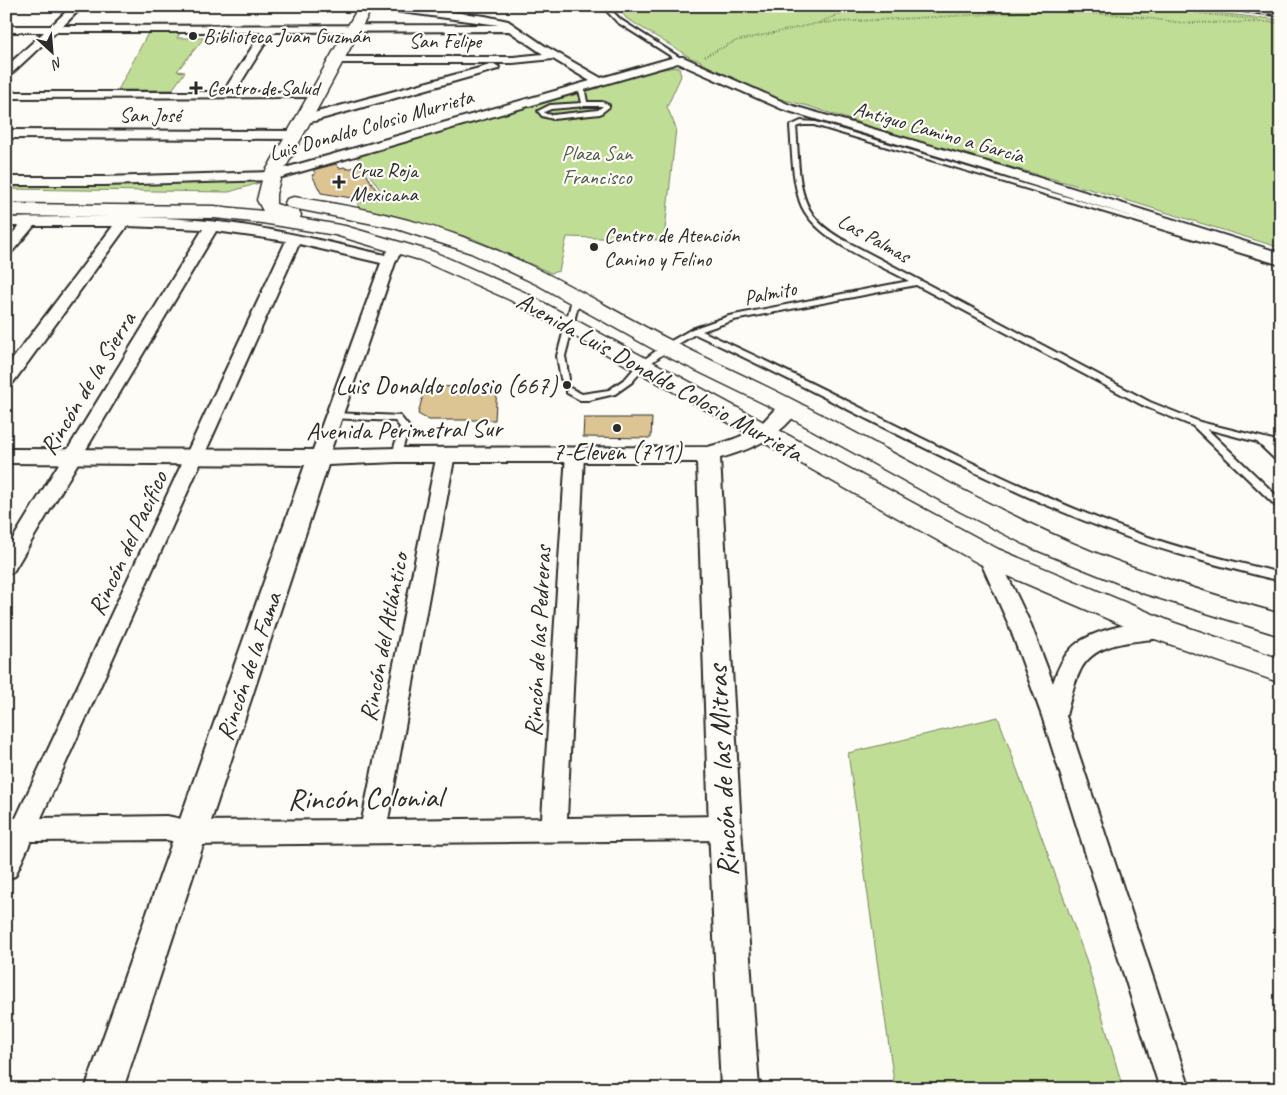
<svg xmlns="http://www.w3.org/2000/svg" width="1287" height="1095" viewBox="0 0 1287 1095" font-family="Caveat,sans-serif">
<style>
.green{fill:#c0dd95;stroke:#768460}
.building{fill:#ddc493;stroke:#2b2b2b}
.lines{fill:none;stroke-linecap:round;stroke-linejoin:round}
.service-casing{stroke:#2b2b2b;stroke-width:4}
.minor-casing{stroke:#2b2b2b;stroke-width:4}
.tertiary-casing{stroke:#2b2b2b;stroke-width:4}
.secondary-casing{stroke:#2b2b2b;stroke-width:3}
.path{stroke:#2b2b2b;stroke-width:2;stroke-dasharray:0.5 2;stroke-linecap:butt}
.service{fill:#fdfcf7;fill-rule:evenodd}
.minor{fill:#fdfcf7;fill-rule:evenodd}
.tertiary{fill:#fdfcf7;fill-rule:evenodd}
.secondary{fill:#fdfcf7;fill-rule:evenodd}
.rail-casing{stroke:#2b2b2b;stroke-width:3}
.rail{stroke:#fdfcf7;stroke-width:2;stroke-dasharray:6;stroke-linecap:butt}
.poi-dot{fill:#2b2b2b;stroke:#fdfcf7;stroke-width:2}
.labels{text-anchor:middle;stroke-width:4.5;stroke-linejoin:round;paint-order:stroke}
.far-poi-label{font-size:21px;fill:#2b2b2b;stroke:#fdfcf7;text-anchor:start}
.far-street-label{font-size:21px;fill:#2b2b2b;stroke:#fdfcf7}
.far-park-label{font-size:21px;fill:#505846;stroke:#fdfcf7}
.street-label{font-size:25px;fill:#2b2b2b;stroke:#fdfcf7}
.poi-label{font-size:25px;fill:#2b2b2b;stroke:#fdfcf7;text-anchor:end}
.near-street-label{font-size:30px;fill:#2b2b2b;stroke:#fdfcf7}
</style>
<rect width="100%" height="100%" fill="#fdfcf7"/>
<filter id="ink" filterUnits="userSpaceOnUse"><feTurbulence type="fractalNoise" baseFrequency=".02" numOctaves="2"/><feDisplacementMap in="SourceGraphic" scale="10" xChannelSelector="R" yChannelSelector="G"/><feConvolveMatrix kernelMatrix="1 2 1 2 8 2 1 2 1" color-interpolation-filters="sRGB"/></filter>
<g filter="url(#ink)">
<g class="green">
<polygon points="617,6 1155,6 1281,20 1281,248 1100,192 899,136 808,106 769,96 700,62 701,61 691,58 626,18"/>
<polygon points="181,32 177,38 204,38 177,71 185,72 172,90 118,90 148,33"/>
<path d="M679 67 681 76 667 107 676 128 664 240 567 237 559 271 551 273 474 239 408 219 358 207V203L385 197 356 155 599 88C615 76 658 69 679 67Z"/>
<polygon points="259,179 259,183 229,192 6,189 6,185 83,185"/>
<polygon points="998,717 1087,962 1123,1089 895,1089 848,753"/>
</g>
<g class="building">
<polygon points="336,164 339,168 345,167 346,169 361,166 380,196 364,200 321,193 312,175 316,174 313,170"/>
<polygon points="497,386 495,420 429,420 418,414 425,387"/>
<polygon points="584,418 652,418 651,438 583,437"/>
</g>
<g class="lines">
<g class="service-casing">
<g id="service">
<polygon points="602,6 607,6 621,20 682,59 677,60 617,22"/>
<path d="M581 84 584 86 587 102H602L609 105V107L600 114 553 119 542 116 538 111 550 105 582 103 578 86ZM585 106H603L598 110 553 115 546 114 544 112 551 109Z"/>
<path d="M801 121 816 122 1281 261V265L814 125H802L796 127C799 155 796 191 813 215 820 225 830 232 840 238L1150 402 1200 422 1281 442V448L1271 445 1281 455V463L1278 462 1257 442 1207 429 1281 500V509L1278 508 1193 426 1144 406 916 285 734 320 702 331C758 357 814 384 869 412 955 455 1041 498 1131 531 1180 549 1230 561 1281 573V581C1228 568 1175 555 1124 536 977 482 837 400 695 334L670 349 644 368 632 382 615 394 589 400H580L567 393V389L570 388 582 394 609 390 626 378 638 364 664 345 692 329 729 316 909 281C876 263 813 239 800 202 792 178 792 151 790 126Z"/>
<polygon points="573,296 576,296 580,298 565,356 569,379 565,382 561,379 557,356"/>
<polygon points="334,413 400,416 409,427 400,457 397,458 392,455 400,427 395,421 331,418 330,416 331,414"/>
</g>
</g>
<g class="minor-casing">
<g id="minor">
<polygon points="72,6 83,6 63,26 499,25 379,9 374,6 405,6 485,16 508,21 545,46 601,78 675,57 683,57 790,105 1001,166 1281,253 1281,261 1238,250 991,172 782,109 678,63 272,180 104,185 6,185 6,177 104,177 271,172 590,81 553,59 513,63 335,63 330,60 335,57 513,57 543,54 509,31 272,32 235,92 316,92 320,93 322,95 320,97 6,98 6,92 223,92 262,32 56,32 10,75 6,76 6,67 44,32 6,32 6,26 51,26"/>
<polygon points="494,64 499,67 498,69 307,123 303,124 297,120 299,117"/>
<polygon points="6,130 294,131 300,135 294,139 6,138"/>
<path d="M6 218C82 217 160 214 235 224 286 231 336 244 385 255L391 247H401L403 250 396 260 328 458 325 462 319 464 313 462 310 458 381 263 299 244 41 818 167 816 191 821 362 820 437 454 440 450 446 448 452 450 455 454 388 820 542 818 566 454 569 450 575 448 581 450 584 454 567 818 725 816 734 820 738 828 734 836 725 840 191 845 167 840 31 841 15 876 6 879V818H16L286 241 216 231 13 572 6 574V550L203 229 127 226 12 384 6 385V368L113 226H34L11 253 6 254V241L19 226H6Z"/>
<path d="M988 549 995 551 998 556 1031 625 1053 683C1057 671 1062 658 1071 649 1088 630 1146 617 1170 624L1173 630 1170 636 1162 638C1133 642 1094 641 1080 671 1073 685 1070 701 1066 716L1190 1089H1160L1042 716 1009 625 978 556 981 551Z"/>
</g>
</g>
<g class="tertiary-casing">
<path id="tertiary" d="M789 401 797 403 800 408C781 437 752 449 720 458L741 828 759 1089H721L709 828 697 462H397L328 465 123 1089H85L305 465 6 463V449L319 450 397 448 708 447C724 442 742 438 756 428 768 420 774 405 789 401Z"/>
</g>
<g class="secondary-casing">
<g id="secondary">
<polygon points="359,6 373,6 281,176 276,194 276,204 299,211 301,215 300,218 345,226 434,252 524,292 998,549 1172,622 1281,659 1281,683 1152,638 978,563 510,300 420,260 335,235 262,223 214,218 6,216 6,204 214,206 263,211 257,200 263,176"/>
<path d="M294 197C369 208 443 225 512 257 570 283 623 317 680 345 720 365 761 383 801 404 897 454 991 509 1091 551 1153 576 1216 596 1281 614V636L1145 594 1034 549 961 512 769 406 662 354 538 285 471 253 394 228 287 207 285 203 287 199Z"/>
</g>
</g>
<g class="path">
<polyline points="1138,6 1259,20"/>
<polyline points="1270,22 1281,23"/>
<polyline points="819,23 1049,11 1123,15 1183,23 1272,22"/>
<polyline points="705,56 736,41 819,23 846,11 868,6"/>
</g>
<use href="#service" class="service"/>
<use href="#minor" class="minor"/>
<use href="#tertiary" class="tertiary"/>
<use href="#secondary" class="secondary"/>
<g class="rail-casing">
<polyline id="rail" points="1190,6 1281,16"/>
</g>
<use href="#rail" class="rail"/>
</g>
</g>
<g class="poi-dot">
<circle cx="193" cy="36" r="5"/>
<path d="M193.5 80.5h5v5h5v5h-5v5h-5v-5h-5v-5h5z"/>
<path d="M336.5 174.5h5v5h5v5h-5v5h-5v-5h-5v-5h5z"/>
<circle cx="594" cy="247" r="5"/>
<circle cx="567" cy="385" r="5"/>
<circle cx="617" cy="428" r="5"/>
</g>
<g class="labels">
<g class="far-poi-label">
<text x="203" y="43">Biblioteca Juan Guzmán</text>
<text x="207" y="95">Centro de Salud</text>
<text x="350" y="177">Cruz Roja<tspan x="350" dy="24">Mexicana</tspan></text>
<text x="604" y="242">Centro de Atención<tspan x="604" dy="24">Canino y Felino</tspan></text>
</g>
<g class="far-street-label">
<text x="445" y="48">San Felipe</text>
<text x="150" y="122">San José</text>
<text transform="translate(371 125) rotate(-16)" y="7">Luis Donaldo Colosio Murrieta</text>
<text transform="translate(939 132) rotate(16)" y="7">Antiguo Camino a García</text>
<text transform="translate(874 238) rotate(29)" y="7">Las Palmas</text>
<text transform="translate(770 293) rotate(-11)" y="7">Palmito</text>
</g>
<g class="far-park-label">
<text x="597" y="160">Plaza San<tspan x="597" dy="24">Francisco</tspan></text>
</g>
<g class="street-label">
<text transform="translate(660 376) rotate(29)" y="9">Avenida Luis Donaldo Colosio Murrieta</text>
<text transform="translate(87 383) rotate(-59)" y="9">Rincón de la Sierra</text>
<text transform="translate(404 429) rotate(-1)" y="9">Avenida Perimetral Sur</text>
<text transform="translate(127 543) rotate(-65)" y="9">Rincón del Pacífico</text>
<text transform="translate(383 637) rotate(-79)" y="9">Rincón del Atlántico</text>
<text transform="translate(537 641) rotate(-87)" y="9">Rincón de las Pedreras</text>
<text transform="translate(248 666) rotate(-71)" y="9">Rincón de la Fama</text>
</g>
<g class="poi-label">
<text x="557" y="394">Luis Donaldo colosio (667)</text>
<text x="617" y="460" text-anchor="middle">7-Eleven (711)</text>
</g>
<g class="near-street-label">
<text transform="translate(722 771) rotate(-93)" y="10">Rincón de las Mitras</text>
<text transform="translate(365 798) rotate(-1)" y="10">Rincón Colonial</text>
</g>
</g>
<rect width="1287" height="1095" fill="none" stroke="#fdfcf7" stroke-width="25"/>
<rect x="12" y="12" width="1262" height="1070" fill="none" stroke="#2b2b2b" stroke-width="2" filter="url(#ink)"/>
<g transform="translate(52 52) rotate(154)" stroke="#fdfcf7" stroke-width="4" paint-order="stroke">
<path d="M0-4L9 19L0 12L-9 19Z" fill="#2b2b2b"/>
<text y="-8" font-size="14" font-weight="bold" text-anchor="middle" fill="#2b2b2b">N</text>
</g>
</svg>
